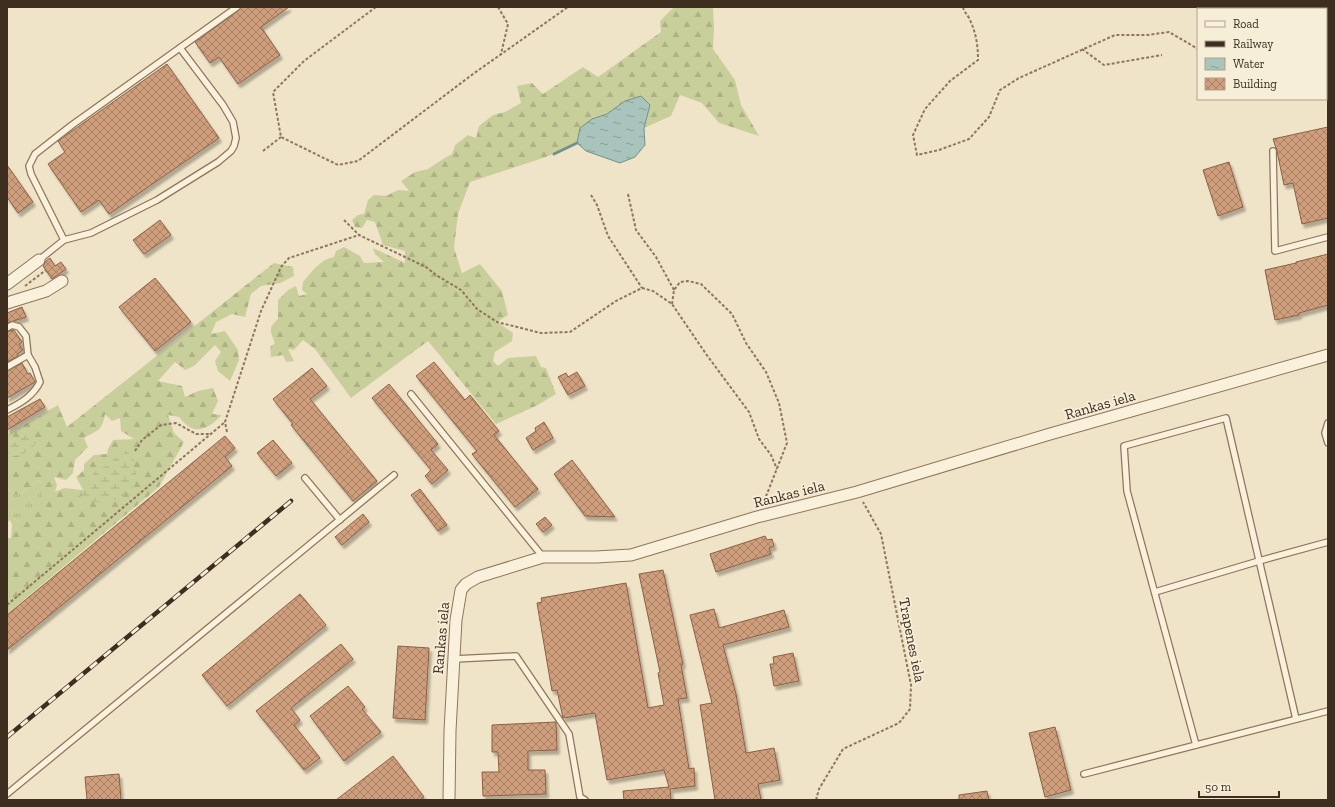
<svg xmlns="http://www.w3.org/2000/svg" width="1335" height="807" viewBox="0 0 1335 807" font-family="'Zilla Slab',serif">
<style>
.grass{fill:url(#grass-tufts)}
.forest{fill:url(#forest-firs);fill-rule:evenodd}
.wetland{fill:url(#wetland-marsh)}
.water{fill:url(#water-ripples);stroke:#6f938a}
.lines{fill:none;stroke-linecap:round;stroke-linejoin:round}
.stream{stroke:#6f938a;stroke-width:3}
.building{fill:url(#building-cross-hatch);stroke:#8d5f41;filter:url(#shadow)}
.service-casing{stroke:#8d765c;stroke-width:8}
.minor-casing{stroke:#8d765c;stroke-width:13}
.path{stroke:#8d765c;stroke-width:2;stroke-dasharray:3 2;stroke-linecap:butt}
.service{stroke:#faf1dc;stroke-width:5.5}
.minor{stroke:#faf1dc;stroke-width:11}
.rail-casing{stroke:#3d2e20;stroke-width:4.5}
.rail{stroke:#f7eed8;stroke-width:3;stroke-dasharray:9;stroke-linecap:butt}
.labels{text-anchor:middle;stroke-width:3.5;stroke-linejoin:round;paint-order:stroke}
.street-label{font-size:15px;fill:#3d2e20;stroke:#f7eed8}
</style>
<defs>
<pattern id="grass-tufts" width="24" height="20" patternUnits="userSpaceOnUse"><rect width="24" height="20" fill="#c9cf9b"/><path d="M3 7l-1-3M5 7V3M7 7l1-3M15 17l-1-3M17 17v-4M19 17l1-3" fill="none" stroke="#aeb285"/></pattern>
<pattern id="forest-firs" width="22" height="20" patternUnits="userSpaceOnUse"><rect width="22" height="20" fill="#c9cf9b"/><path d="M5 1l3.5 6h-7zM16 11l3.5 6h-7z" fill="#aeb285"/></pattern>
<pattern id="wetland-marsh" width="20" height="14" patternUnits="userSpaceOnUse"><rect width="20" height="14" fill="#c9cf9b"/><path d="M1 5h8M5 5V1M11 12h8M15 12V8" fill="none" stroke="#aeb285"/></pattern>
<pattern id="water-ripples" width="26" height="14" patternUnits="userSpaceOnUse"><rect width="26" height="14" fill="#a9c4bc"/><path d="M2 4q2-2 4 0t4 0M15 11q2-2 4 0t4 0" fill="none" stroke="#8ba098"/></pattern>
<pattern id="building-cross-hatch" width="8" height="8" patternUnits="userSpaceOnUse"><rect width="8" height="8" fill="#cf9f7d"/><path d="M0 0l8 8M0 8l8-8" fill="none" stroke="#a98266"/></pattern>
<filter id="shadow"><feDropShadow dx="2.5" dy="4" stdDeviation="1" flood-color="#0004"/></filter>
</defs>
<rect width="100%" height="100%" fill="#f0e4c8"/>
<polygon class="grass" points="40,480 45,493 36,514 20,522 15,520 10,510 7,513 7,488 17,496"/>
<g class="forest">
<path d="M674 7H713L714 27 713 49 735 80 741 105 759 136 719 123 702 103 680 95 671 116 644 128 650 105 625 101 607 114 592 119 580 128 577 143 546 157 470 182 458 214 454 248 462 273 480 264 502 291 508 315 497 322 513 333 512 341 495 352 493 361 498 366 508 358 536 356 541 367 546 368 556 394 536 406 496 424 428 341 351 398 315 349 303 340 294 350 288 349 294 361 286 362 283 355 271 357 270 347 275 343C270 331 268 328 278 319V300L288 290 296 286 299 296 307 294 302 290 303 282C311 272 321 259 334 257L336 251 344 247 360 256 364 263 384 262 375 254 373 248 405 263V251L383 245 375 222 367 220 362 228 355 227 352 220 358 215 364 214 368 200 374 195 386 196 398 190 409 191 401 181 415 172 428 169 443 159 452 154 455 145 468 135 476 138 479 126 493 115 505 112 521 103 517 86 532 83 543 94 583 67 598 77 661 32 660 21Z"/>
<path d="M274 263 293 267 294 276 280 283 261 286 251 294 245 317 232 314 216 322 211 334 225 331 238 350 239 360 230 381 218 371 215 361 221 352 215 345 194 366 185 370 175 362 158 381 182 386 185 397 198 391 213 388 218 401 212 414 222 415C207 430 194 437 179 417L168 415 174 433 184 442 159 487 7 614V538H11L12 525 10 520 7 523V513L10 509 15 520 20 522 24 514H36L32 504 44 493 40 480 17 496 7 488V435L58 405 67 427ZM105 414 112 421 120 418 121 431 134 439 113 440 108 449 107 454 94 455 84 464V470L76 477 83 490 64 488 55 492 57 485 54 477 66 480 73 473 75 460 88 447 84 438C98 430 102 431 105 414Z"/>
</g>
<g class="wetland">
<path d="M26 434H31L35 439 36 443C31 451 20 457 11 456L8 453 9 447Z"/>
<polygon points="135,451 133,465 137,475 132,488 120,498 109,502 84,502 80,498 84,487 97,469 107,466 118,455"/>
</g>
<polygon class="water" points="641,96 650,105 644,128 645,145 635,157 620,163 586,151 577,143 580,128 592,119 607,114 625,101"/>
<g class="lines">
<polyline class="stream" points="554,154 577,143"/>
</g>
<g class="building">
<polygon points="241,7 289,7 261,27 280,55 238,84 219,57 210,63 195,42 239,10"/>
<polygon points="167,64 219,138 109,214 99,200 81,212 48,164 65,152 58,141"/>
<polygon points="1328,127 1328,218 1302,224 1293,183 1284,185 1277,151 1273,139"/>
<polygon points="1229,162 1243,207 1218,216 1203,170"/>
<polygon points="7,165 33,202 18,213 7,197"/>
<polygon points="160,220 171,235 144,254 133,240"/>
<polygon points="1328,254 1328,305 1299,313 1299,315 1275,320 1265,270 1296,263 1296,262"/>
<polygon points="50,258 55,266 61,262 66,269 52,279 43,266 46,261"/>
<polygon points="155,278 191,322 155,351 119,307"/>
<polygon points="22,307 26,317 7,323 7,313"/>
<polygon points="13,330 14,330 22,342 19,344 23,350 17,354 18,356 7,362 7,332"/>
<polygon points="434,362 465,400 470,395 499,431 494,435 538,489 515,507 472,454 477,451 416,376"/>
<polygon points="22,363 28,374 30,373 35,382 7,398 7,371"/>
<polygon points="312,368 327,386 310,399 377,481 353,501 291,425 293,424 273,399"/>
<polygon points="577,372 585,386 568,395 558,377 566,373 568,377"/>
<polygon points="389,384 438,444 431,450 448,470 432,484 425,476 431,470 372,398"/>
<polygon points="40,399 45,407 7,430 7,417"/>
<polygon points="544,422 553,438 533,450 526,438 536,431 535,428"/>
<polygon points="225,436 235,448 225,457 232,466 7,650 7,615"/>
<polygon points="273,440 292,463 276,476 257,453"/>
<polygon points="572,460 615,517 585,516 554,474"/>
<polygon points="420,489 447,525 438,531 411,495"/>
<polygon points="363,514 369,522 342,545 335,537"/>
<polygon points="545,517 552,525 543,532 536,524"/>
<polygon points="765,536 767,540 772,539 774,546 769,548 771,554 716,572 710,554"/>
<polygon points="663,570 683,664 681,665 687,698 678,699 689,769 694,768 695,786 670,789 671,800 624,800 623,791 669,787 664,770 607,780 595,713 563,718 557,690 552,691 537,603 542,602 541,598 626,583 648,708 664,705 658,673 660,672 639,574"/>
<polygon points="300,594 326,625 227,706 202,675"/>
<polygon points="714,609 719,628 784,610 789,627 723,645 736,694 746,753 774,748 780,780 758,784 761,800 715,800 700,705 712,703 690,615"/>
<polygon points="341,644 353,659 291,708 300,720 294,725 320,758 304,770 256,711"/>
<polygon points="398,646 429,648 425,720 393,718"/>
<polygon points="793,653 799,681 774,686 770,664 774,664 773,657"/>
<polygon points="348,686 365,707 362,709 381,732 344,761 310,716"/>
<polygon points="556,722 557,750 528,751 528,770 545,770 546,794 483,796 482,772 499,772 498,752 492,752 492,725"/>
<polygon points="1055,727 1071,790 1045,797 1029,733"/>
<polygon points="393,756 424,797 420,800 336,800"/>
<polygon points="119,774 121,800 87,800 85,777"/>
<polygon points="987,791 989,800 959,800 959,795"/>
</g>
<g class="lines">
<g class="service-casing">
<g id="service">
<polyline points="1300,7 1301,9"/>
<polyline points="1326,44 1328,46"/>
<polyline points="1273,151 1275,251 1328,237"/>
<polyline points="64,240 31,174 29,166 35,154 72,125 237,7"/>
<polyline points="39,260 64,240 91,233 157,200 218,162 231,151 234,146 236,138 233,122 223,105 180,48"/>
<path d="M7 328 12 325 19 327 26 336 28 355 35 367 40 382C33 396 21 403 7 410"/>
<polyline points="7,367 28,355"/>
<polyline points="411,394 543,557"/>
<polyline points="1328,423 1325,433 1328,443"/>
<polyline points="305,478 340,520"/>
<polyline points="1155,592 1259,561 1328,542"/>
<polyline points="454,659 516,656 569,734 580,797 585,800"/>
<polyline points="1196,745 1127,491 1124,446 1226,418 1296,719"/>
<polyline points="1084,774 1328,711"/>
<polyline points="7,794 394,475"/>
</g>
</g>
<g class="minor-casing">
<g id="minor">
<polyline points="7,284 39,260"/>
<polyline points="7,303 46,291 62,281"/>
<polyline points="449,800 450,731 456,620 461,590 466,584 478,577 543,557 596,557 631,555 757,517 857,492 1050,434 1328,355"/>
</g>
</g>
<g class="path">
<polyline points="376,7 304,61 273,92 281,137 338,165 358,161 473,74 568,7"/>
<polyline points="498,7 508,24 501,54"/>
<path d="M963 7C964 12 967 14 969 18 976 32 978 45 978 60L950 81 925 109 913 135 917 155 939 150 969 139 989 117 1000 90 1019 78 1115 35H1147L1169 32 1198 49"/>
<polyline points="1327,7 1328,8"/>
<polyline points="1268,9 1269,7"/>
<polyline points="1082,49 1104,65 1162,55"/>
<polyline points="263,151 281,137"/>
<polyline points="628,194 636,230 656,257 674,290"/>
<polyline points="591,195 597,205 608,236 642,288"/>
<polyline points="344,220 359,235 426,267 436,275 461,290 477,309 497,322 541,333 570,332 616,301 642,288 653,291 672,304 706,354 749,412 759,439 771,455 777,469"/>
<polyline points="25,286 46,270"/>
<polyline points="672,304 674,290 680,282 688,281 701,284 732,314 746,343 766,372 779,403 787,443 763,504"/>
<polyline points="227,432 225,422 261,311 281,267 289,258 359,235"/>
<polyline points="135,451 142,440 161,425 176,423 196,434 210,434"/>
<polyline points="7,605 225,422"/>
<polyline points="816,800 819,789 843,749 899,723 910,709 911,685 881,534 863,502"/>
</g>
<use href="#service" class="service"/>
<use href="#minor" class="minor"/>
<g class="rail-casing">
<polyline id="rail" points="7,737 291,501"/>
</g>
<use href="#rail" class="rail"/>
</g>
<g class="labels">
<g class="street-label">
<text transform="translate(1100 405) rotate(-16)" y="5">Rankas iela</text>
<text transform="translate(789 494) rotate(-14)" y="5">Rankas iela</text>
<text transform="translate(441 638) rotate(-85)" y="5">Rankas iela</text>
<text transform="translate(912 640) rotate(79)" y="5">Trapenes iela</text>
</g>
</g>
<rect width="1335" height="807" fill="none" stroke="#3d2e20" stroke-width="16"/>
<rect x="1197" y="8" width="130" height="92" fill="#f7eed8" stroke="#ada18e"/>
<rect x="1205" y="21" width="20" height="6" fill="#faf1dc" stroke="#ada18e"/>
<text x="1233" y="28" font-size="12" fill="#3d2e20">Road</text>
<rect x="1205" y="41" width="20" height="6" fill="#3d2e20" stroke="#ada18e"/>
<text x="1233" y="48" font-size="12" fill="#3d2e20">Railway</text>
<rect x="1205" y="58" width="20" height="12" fill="url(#water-ripples)" stroke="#ada18e"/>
<text x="1233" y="68" font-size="12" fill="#3d2e20">Water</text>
<rect x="1205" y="78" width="20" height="12" fill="url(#building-cross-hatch)" stroke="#ada18e"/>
<text x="1233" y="88" font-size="12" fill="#3d2e20">Building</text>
<path d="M1199 791v6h80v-6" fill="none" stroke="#3d2e20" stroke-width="2"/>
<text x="1205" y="791" font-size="12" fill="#3d2e20" stroke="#f7eed8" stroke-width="3" paint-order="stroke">50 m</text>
</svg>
